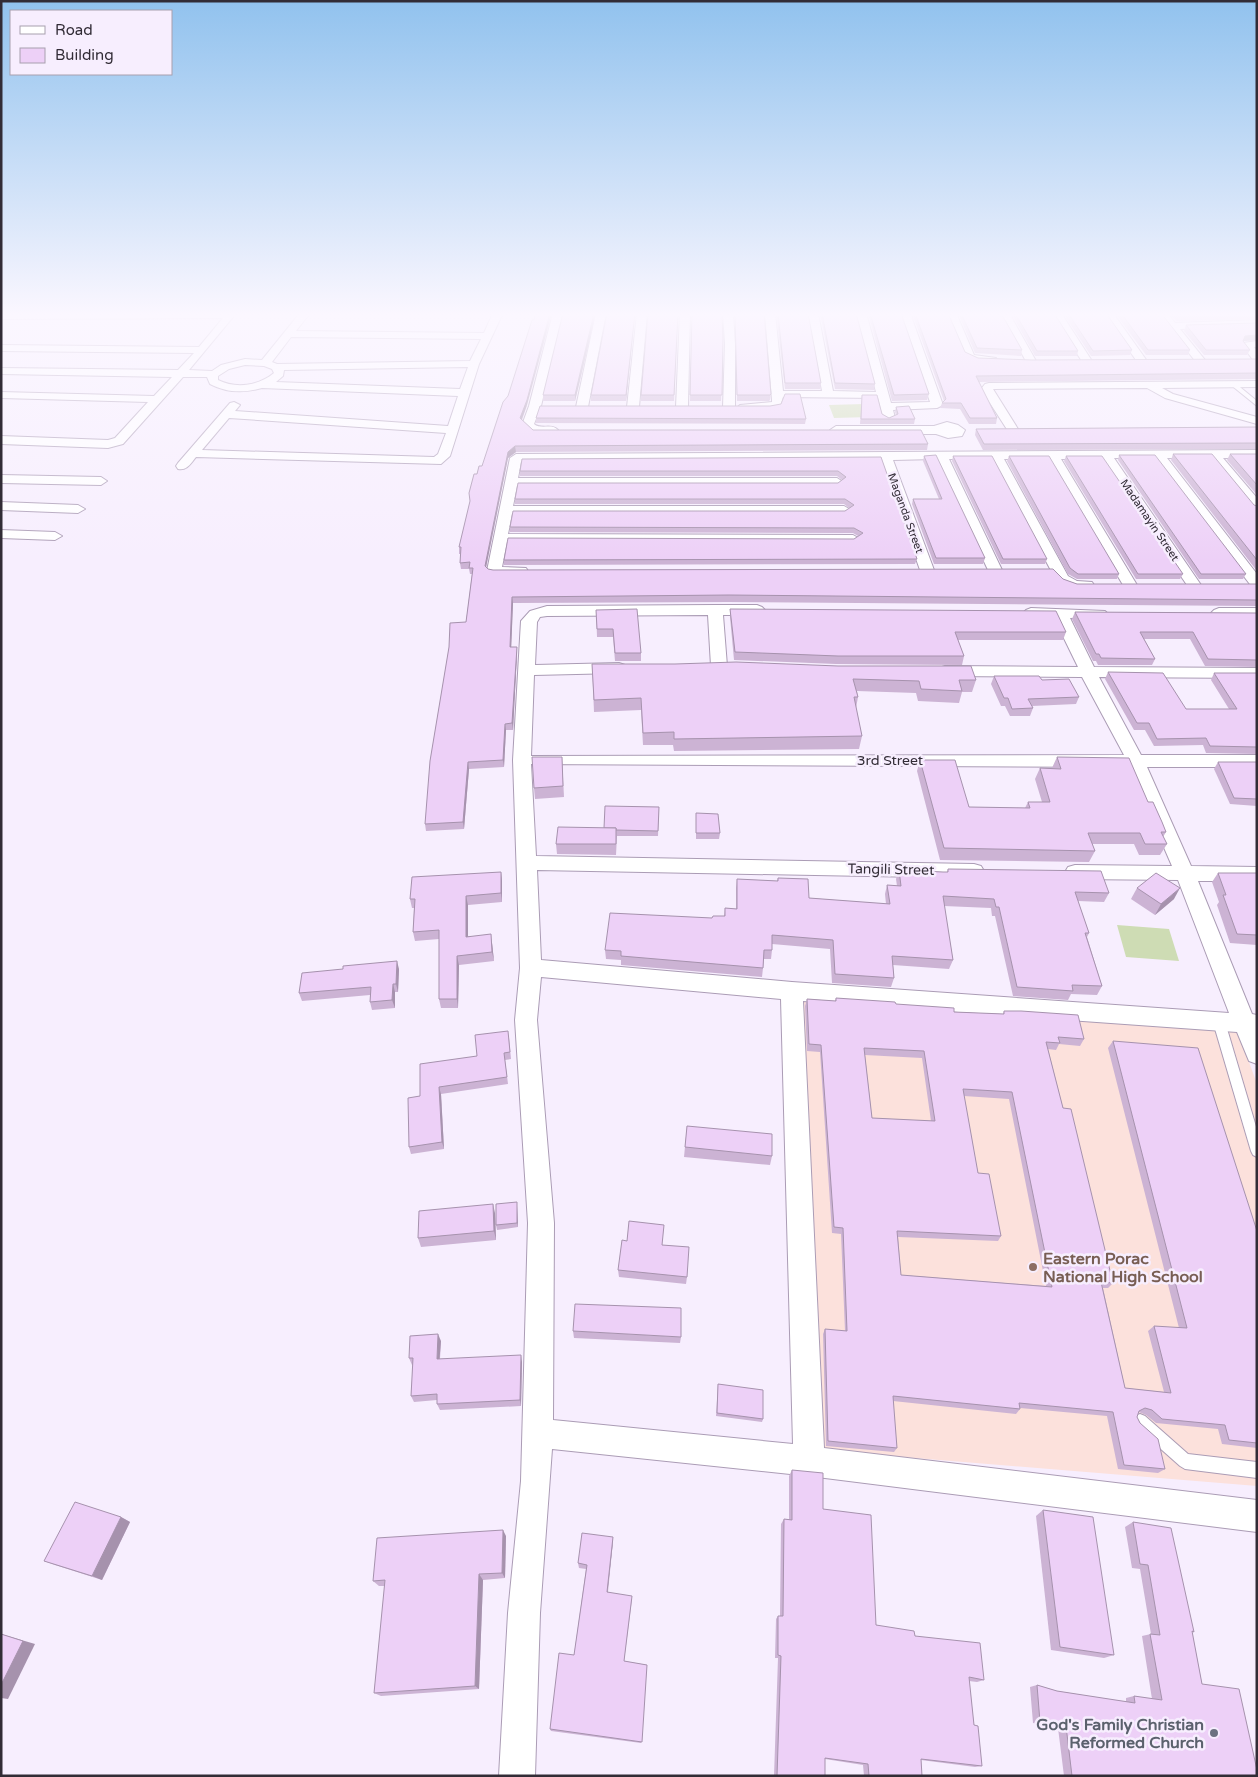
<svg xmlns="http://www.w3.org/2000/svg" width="1258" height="1777" viewBox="0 0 1258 1777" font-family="'Varela Round',sans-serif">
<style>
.education{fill:#fce1dc}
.green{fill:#cedcb4}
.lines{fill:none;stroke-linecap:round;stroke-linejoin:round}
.service-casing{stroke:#ab9cb5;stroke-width:2}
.minor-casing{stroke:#ab9cb5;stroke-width:2}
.service{fill:#fff;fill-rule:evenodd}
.minor{fill:#fff;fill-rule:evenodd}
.wall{fill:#ccb3d4;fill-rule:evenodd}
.shaded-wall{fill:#a692ad}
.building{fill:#edd0f7;stroke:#a692ad;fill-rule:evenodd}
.education-dot{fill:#8d6e63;stroke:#f7eefe;stroke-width:2}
.worship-dot{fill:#6b7280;stroke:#f7eefe;stroke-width:2}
.labels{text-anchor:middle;stroke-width:5;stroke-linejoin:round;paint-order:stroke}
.far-street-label{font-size:11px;fill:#322c36;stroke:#f7eefe}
.street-label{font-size:14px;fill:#322c36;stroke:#f7eefe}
.near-education-label{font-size:16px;font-weight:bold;fill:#785e54;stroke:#f7eefe;text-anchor:start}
.near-worship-label{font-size:16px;font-weight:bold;fill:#5b616d;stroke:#f7eefe;text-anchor:end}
</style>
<rect width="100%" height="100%" fill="#f7eefe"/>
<polygon class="education" points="799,999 1237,1029 1257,1084 1257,1486 818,1450"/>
<g class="green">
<polygon points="864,404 870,417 834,418 829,405"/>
<polygon points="1117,925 1169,929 1179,961 1126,957"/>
</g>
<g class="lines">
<g class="service-casing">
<g id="service">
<polygon points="1231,383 1235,383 1257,401 1257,406 1231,385"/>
<polygon points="1219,1017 1223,1019 1225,1022 1257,1130 1257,1157 1253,1155 1251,1151 1213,1022 1215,1019"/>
<polygon points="1140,1414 1145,1416 1188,1454 1257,1462 1257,1478 1185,1469 1180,1466 1135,1426 1133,1421 1135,1416"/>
</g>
</g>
<g class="minor-casing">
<g id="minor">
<path d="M1 313H233V317L189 370 212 371 221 365 245 359 262 360 300 313H310L296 331 484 333 493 313H503L479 364 450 456 441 464 196 457C191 463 187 471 178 469L176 466 178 463 230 403 234 402 240 405 235 411 448 426 458 396 262 388C244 393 227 393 210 384L207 377H183L123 444 108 448 1 444V436L108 440 115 438 148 402 1 398V392L154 396 172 377 1 374V368L178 370 194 353 1 351V345L199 347 223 318 1 319ZM291 337 481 339 470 361 277 364 272 362ZM245 365 264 366 272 369 274 373C258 386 236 389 218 380V376L229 369ZM468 367 460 389 276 382 283 376 284 370ZM229 418 446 433 438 454 434 457 202 450Z"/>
<path d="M553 313H563L541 406 534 424C541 430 552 423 558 430 549 438 530 434 522 425L529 406Z"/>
<polygon points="596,313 606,313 588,407 582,410 576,407"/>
<polygon points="637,313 647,313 639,407 633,410 627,407"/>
<polygon points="680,313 690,313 688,407 682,410 676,407"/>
<polygon points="723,313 733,313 735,344 735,407 729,410 723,407 725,344"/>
<polygon points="765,313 775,313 783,391 822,391 808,313 818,313 833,391 876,392 856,313 866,313 891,403 930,402 900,313 910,313 943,405 937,408 893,410 895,418 889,421 883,418 878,398 783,397 780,407 740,409 738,407 740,405 772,402 772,400"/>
<polygon points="946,313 956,313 974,355 996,358 997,360 996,362 977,362 966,359"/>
<polygon points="999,313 1009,313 1036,361 1035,363 1027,363"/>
<polygon points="1051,313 1061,313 1092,361 1091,363 1083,363"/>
<polygon points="1103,313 1113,313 1147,361 1146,363 1138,363"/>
<polygon points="1157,313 1167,313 1175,323 1257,320 1257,326 1180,329 1205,360 1200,363 1196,362"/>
<polygon points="1257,341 1257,347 1254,347 1257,351 1257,361 1253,360 1242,345 1243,343"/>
<polygon points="1257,381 1257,387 1162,388 1173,394 1257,417 1257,424 1165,398 1147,388 993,389 1018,429 1012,433 1008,431 981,389 985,384 989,383"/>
<polygon points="947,422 958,425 965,430 962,436 948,438 936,434 836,434 830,430 836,426 934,426"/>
<path d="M1257 450V458H1223L1257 498V511L1252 510 1210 458H1167L1257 574V588L1252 587 1154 458H1114L1201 585 1199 588H1189L1101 459H1061L1137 585 1135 588H1125L1123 585 1049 459H1004L1068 576 1077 581 1092 582 1094 585 1092 588 1075 589 1057 582 992 459H949L1002 570 1000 573H990L988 570 936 459 893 460 934 570 932 573H922L920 570 881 460 521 462 518 478H837L843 482 837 486H517L513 506H844L851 510 844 514H512L508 534 853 535 860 539 853 543 507 542 502 567 526 568 528 571 526 574C515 577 500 577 489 574L487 571 510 458 516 454Z"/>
<polygon points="1,475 101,477 107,481 101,485 1,483"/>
<polygon points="1,502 78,505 85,509 78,513 1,510"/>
<polygon points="1,530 55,532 62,536 55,540 1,538"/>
<path d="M715 605H757L762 607 765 610 762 613 757 615H723L727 666 725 669H713L711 666 708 615 547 616 540 617 537 622 535 665 619 663 625 665 627 668 625 671 619 673 534 675 531 756 1124 755 1082 677 945 676 939 674 937 671 939 668 945 666 1078 667 1054 618 1026 616 1023 613 1026 610 1031 608 1105 611 1108 614 1105 617 1070 618 1094 667 1257 668V678L1099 677 1141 755H1257V767H1147L1191 866 1257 867V881H1198L1252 1014 1257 1015V1064L1249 1061 1237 1032 803 1001 824 1448 1257 1500V1532L809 1476 552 1449 540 1613 535 1776H499L508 1613 521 1481 528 1223 515 1020 520 968 513 760 521 621 530 611 547 606ZM531 764 1129 767 1172 866 1075 865 1068 867 1065 872 1068 877 1075 879 1178 880 1229 1013 792 982 541 960 537 870 974 878 981 876 984 871 981 866 974 864 536 856ZM541 977 781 999 793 1444 553 1420 554 1223 537 1020Z"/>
<polygon points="1219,608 1257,608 1257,618 1214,616 1211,613 1214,610"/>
</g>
</g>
<use href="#service" class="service"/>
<use href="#minor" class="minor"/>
</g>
<g class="wall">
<polygon points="596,313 575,401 543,401 543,395"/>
<polygon points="607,313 635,313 626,401 591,401 591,395"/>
<polygon points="678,313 674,401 641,401 641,395"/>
<polygon points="692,313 722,313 723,339 721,401 690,401"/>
<polygon points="734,313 764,313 771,394 770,400 769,401 737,401 735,313"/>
<polygon points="776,313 808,313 821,383 820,389 785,389"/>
<polygon points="820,313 856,313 875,384 874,390 835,389"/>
<polygon points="868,313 901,313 929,394 927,400 892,401"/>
<polygon points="912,313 948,313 965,352 978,358 1032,360 1257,359 1257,379 979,382 997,418 996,424 969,424 960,409 940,408 942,403 944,401"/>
<polygon points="958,313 1001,313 1022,350 1021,356 975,353"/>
<polygon points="1011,313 1054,313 1078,351 1077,356 1035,356"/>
<polygon points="1063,313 1106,313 1132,350 1130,355 1091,356"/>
<polygon points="1115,313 1161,313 1190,350 1188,355 1146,355"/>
<polygon points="1169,313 1257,313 1257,319 1176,321"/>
<polygon points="1257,323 1257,340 1243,341 1250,350 1247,355 1204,355 1184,331 1186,325"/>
<polygon points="862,395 882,414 889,418 896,415 895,412 896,407 915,419 914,424 860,424"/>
<polygon points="527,405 522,420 533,430 928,444 927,450 516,452 508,458 486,568 488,569 493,570 1063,579 1077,584 1257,584 1257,606 728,602 513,603 511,647 517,647 517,653 513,730 506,730 504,767 469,769 464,829 426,831 425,824 466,622 472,574 470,574 469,569 461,569 460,563 461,554 459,554 459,547 477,474 482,466"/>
<polygon points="536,418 806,419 805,424 536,423"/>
<polygon points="1257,427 1257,449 983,450 975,435 976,429"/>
<polygon points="1173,454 1254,505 1257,506 1257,571 1171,460"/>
<polygon points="1230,454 1257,454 1257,495 1227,460"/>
<polygon points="1119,455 1246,574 1243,579 1199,579 1118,460"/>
<polygon points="924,456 985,558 983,564 934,564 912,504 913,499 939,499 923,461"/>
<polygon points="953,456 1047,559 1045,564 1001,564 952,461"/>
<polygon points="1009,456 1119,574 1117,579 1077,579 1068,574 1007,461"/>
<polygon points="1066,456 1183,574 1180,579 1136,579 1064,461"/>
<polygon points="881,457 917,559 915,564 504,565 504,560 854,539 858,536 853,533 510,532 510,527 845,511 849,508 844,504 515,504 515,499 838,483 842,480 837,476 520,476 520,471"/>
<polygon points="730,609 1066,632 1063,640 958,640 964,656 962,665 836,664 734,660 730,617"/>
<polygon points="596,610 641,653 641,661 615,661 613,637 597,637"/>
<polygon points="1075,612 1257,613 1257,667 1205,666 1190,639 1144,639 1155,659 1152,665 1098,665 1096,661 1093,661 1072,619"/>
<polygon points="592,664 976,680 972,692 962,692 959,703 918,701 916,693 857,691 858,697 856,708 862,736 859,749 674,751 673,745 643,745 641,710 594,712"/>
<polygon points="1108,672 1186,709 1229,709 1211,680 1214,673 1257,673 1257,754 1206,753 1203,745 1154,746 1145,730 1134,730 1105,679"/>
<polygon points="994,676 1042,680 1079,697 1076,704 1032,706 1033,708 1030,716 1010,716 1005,706 1001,706 991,684"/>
<polygon points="562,757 564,797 535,799 534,788"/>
<polygon points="1057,757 1148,802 1166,832 1163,837 1167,844 1160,855 1139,855 1134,844 1092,844 1095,851 1089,862 940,860 917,771 920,760 969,807 1025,808 1028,802 1042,802 1035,779 1040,768 1052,768"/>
<polygon points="1218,762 1257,762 1257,806 1230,804 1214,769"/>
<polygon points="659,807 658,836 617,836 616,855 557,854 556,844 604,828"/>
<polygon points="696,813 720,833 719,839 696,839"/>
<polygon points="948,869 1109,893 1104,902 1078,901 1089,933 1087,937 1102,986 1097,995 1071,994 1068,1000 1013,996 995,916 992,916 991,908 944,906 953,960 949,969 893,965 894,978 891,987 832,983 830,949 772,944 772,950 771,959 764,959 762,977 621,965 621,960 606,959 605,950 712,918 724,916 725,908 736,909 736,888 737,879 777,881 778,878 809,898 886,904 885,894 887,885 897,886 896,879 899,870 943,872 947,872"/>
<polygon points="501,872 502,881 502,902 468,905 468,936 492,943 494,961 459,965 458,1008 441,1008 439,999 439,939 415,941 413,932 414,908 412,908 410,899"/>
<polygon points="1218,873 1257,873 1257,945 1230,943 1217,905 1219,902 1212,882"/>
<polygon points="1137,888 1174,899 1155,915 1131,899"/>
<polygon points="399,969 398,992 395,992 395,1008 372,1010 370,1002 370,995 302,1001 299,993"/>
<path d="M836 998 954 1012 1003 1014 1004 1011 1084 1039 1080 1046 1059 1044 1056 1050 1048 1049 1063 1108 1113 1283 1108 1288H1103L1125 1388 1164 1392 1148 1331 1154 1326 1179 1328 1108 1048 1113 1041 1257 1231V1448L1222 1444 1218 1429 1156 1423 1146 1415 1139 1412 1137 1417 1140 1423 1165 1469 1158 1473 1118 1469 1107 1416 1020 1408V1409L1016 1414 893 1401 897 1448 894 1452 826 1446 823 1334 825 1329 845 1331 841 1234 832 1233 820 1052 807 1051 805 1006 807 999 835 1001ZM865 1055 922 1058 931 1121 872 1118ZM964 1096 1009 1099 1046 1286 901 1275 898 1237 998 1241 1001 1236 978 1173Z"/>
<polygon points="509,1038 511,1059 505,1060 508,1084 441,1094 444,1149 411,1154 409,1147 420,1096 477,1056"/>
<polygon points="687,1126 772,1156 770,1165 684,1157"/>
<polygon points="517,1202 517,1206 518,1227 497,1230 496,1225"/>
<polygon points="495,1213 496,1240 421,1247 418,1238"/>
<polygon points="663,1245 687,1277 686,1284 619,1277 618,1270"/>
<polygon points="573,1331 681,1337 680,1343 574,1338"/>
<polygon points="441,1341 440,1359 522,1362 521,1406 440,1410 437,1404 437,1400 414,1402 411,1396 413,1365 412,1365 409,1358"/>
<polygon points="718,1384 763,1419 762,1422 716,1416"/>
<polygon points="792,1470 823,1509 876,1625 915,1636 984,1680 977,1682 969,1681 974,1725 982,1766 975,1767 921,1760 922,1776 864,1776 863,1765 825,1759 825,1776 774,1776 778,1658 775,1658 776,1619 778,1616 780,1616 781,1524 784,1519 789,1519 789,1476"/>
<polygon points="1043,1510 1114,1655 1104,1658 1051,1650 1036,1516"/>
<polygon points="121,1517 130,1522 102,1580 55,1565 44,1561"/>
<polygon points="1133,1522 1194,1632 1192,1632 1202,1684 1257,1776 1064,1776 1058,1728 1033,1723 1030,1687 1037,1685 1057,1691 1126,1702 1126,1698 1134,1696 1152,1699 1142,1636 1151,1634 1140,1569 1132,1568 1125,1527"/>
<polygon points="506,1536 505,1578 483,1580 479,1689 381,1696 374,1693 385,1586 379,1586 373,1581"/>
<polygon points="613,1537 613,1541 608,1592 632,1599 624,1661 647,1665 641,1743 551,1731 550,1729 574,1655 586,1569 579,1568 578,1563"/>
</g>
<g class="shaded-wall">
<polygon points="550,313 552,313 527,405 520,424 520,418"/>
<polygon points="594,313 596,313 575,401 575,395"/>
<polygon points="635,313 626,401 626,395"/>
<polygon points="1257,335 1257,340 1243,341 1245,336"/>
<polygon points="515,446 516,452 508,458 485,572 485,566 508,452"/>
<polygon points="512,597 513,603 511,653 510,647"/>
<polygon points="517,647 517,653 513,730 512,723"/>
<polygon points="505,724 506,730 504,767 503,760"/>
<polygon points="468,762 469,769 464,829 463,822"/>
<polygon points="501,872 502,881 502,902 501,893"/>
<polygon points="1180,888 1174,899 1155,915 1161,904"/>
<polygon points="466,896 468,905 468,946 466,937"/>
<polygon points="491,934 494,961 492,952"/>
<polygon points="457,956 459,965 458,1008 457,999"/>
<polygon points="397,961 399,969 398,992 396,984"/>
<polygon points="393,984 395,992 395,1008 392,1000"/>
<polygon points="439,1087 441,1094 444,1149 442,1142"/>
<polygon points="517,1202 517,1206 518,1227 517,1223"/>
<polygon points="493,1204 495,1213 496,1240 494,1231"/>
<polygon points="438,1334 441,1341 439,1365 437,1359"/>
<polygon points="521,1355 522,1362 521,1406 520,1400"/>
<polygon points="121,1517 130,1522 102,1580 92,1576"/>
<polygon points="503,1530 506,1536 505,1578 502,1573"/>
<polygon points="613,1537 613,1541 607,1595 607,1592"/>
<polygon points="479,1574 483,1580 479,1689 475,1686"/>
<polygon points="1,1634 35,1644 8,1699 1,1698"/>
</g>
<g class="building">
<polygon points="536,313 550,313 527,400 520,418 533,430 921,430 928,444 515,446 508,452 485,566 488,569 493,570 1053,569 1063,579 1077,584 1257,584 1257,600 729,595 512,597 510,647 517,647 512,723 505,724 503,760 468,762 463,822 425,824 430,761 449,647 450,623 466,622 473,568 469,568 470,562 460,563 461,547 459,547 470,501 469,493 474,474 477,474 479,466 482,466 503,402 508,396 532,320 534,320"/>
<polygon points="563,313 594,313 575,395 543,395"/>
<polygon points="607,313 635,313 626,395 591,395"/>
<polygon points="648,313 678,313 674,395 641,395"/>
<polygon points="692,313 722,313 723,339 722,395 690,395"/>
<polygon points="735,313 764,313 771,394 770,395 737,395"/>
<polygon points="778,313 808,313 821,383 785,383"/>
<polygon points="822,313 856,313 875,384 835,383"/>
<polygon points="870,313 901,313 929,394 894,395"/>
<polygon points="915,313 948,313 965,352 978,358 1032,360 1257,359 1257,373 976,376 997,418 970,418 961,403 942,403 946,399"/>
<polygon points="961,313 1001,313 1022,350 977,348"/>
<polygon points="1015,313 1054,313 1078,351 1037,351"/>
<polygon points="1068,313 1106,313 1132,350 1093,351"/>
<polygon points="1121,313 1161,313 1190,350 1148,350"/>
<polygon points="1175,313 1257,313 1178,316"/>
<polygon points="1257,323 1257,335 1245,336 1243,341 1250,350 1206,350 1186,325"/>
<polygon points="785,394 800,394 806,419 536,418 540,406 770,406 781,404"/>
<polygon points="862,395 877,395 882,414 889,418 898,414 896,407 909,406 915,419 861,419"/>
<polygon points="1257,427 1257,443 984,444 976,429"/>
<polygon points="1173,454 1212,454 1254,505 1257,506 1257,560"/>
<polygon points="1230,454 1257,454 1257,485"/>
<polygon points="936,455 985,558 936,558 913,499 942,499 924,456"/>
<polygon points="1119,455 1155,455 1246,574 1201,574"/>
<polygon points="953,456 992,456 1047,559 1003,559"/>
<polygon points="1009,456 1049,456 1119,574 1078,574 1070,568"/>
<polygon points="1066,456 1102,456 1183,574 1138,574"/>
<polygon points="881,457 917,559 504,560 508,538 854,539 863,533 854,528 510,527 513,511 845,511 854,505 845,499 515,499 518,483 838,483 846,477 838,471 520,471 522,459"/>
<polygon points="637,609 641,653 615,653 613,629 597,629 596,610"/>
<polygon points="730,609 1056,611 1066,632 955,632 964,656 838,656 735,652"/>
<polygon points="1075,612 1257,613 1257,660 1208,659 1193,632 1140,632 1155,659 1101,658 1099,654 1096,654"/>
<polygon points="736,662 838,666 971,666 976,680 959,680 962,691 921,689 919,681 853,679 858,697 854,697 862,736 674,739 674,732 643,733 641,698 594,700 592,664 675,664"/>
<polygon points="1108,672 1163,673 1186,709 1237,709 1214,673 1257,673 1257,747 1210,746 1206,738 1157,739 1149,723 1137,723"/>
<polygon points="994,676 1039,676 1042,680 1069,679 1079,697 1028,699 1033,708 1012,709 1008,698 1004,698"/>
<polygon points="532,757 562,757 563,786 534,788"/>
<polygon points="1057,757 1129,758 1148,802 1153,802 1162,822 1166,832 1161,832 1167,844 1145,844 1140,833 1088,833 1095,851 944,848 920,760 955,760 969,807 1030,808 1028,802 1050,802 1040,768 1061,769"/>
<polygon points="1218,762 1257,762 1257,799 1234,798"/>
<polygon points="605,806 659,807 658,831 616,830 616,828 604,828"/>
<polygon points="696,813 718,814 720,833 696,833"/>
<polygon points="558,827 616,828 616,844 556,844"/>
<polygon points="948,869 1101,871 1109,893 1075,892 1089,933 1085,933 1102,986 1072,985 1073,991 1017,987 999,907 996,907 994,899 943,896 953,960 892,956 894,978 835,974 833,940 772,935 772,950 764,950 763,968 621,956 621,951 605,950 610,913 712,918 713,916 725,916 725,908 737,909 737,879 778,881 778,878 808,879 809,898 890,904 887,885 901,886 899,870 943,872 948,872"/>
<polygon points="501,872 501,893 466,896 466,937 491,934 492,952 457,956 457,999 439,999 439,930 413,932 415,899 410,899 412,877"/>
<polygon points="1156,873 1180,888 1161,904 1137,888"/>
<polygon points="1218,873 1257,873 1257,935 1237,934 1223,895 1226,895"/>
<polygon points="397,961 396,984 393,984 392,1000 370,1002 371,987 299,993 302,973 343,969 343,966"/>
<path d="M836 998 895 1002 896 1004 954 1008V1012L1004 1014V1011H1021L1078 1015 1084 1039 1058 1037 1060 1043 1046 1042 1063 1108 1071 1109 1113 1283 1101 1282 1125 1388 1171 1393 1154 1326 1187 1328 1113 1041 1198 1048 1257 1231V1443L1229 1440 1225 1425 1162 1419 1152 1410 1145 1408 1139 1411 1137 1417 1140 1423 1158 1439 1165 1469 1124 1465 1113 1412 1019 1403 1020 1409 893 1396 897 1448 828 1441 825 1329 847 1331 843 1228 834 1227 821 1045 809 1044 807 999 836 1001ZM864 1048 924 1051 935 1121 872 1118ZM963 1089 1012 1092 1052 1287 901 1275 897 1231 1001 1236 989 1174 978 1173Z"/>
<polygon points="508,1031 510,1052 504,1053 507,1077 439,1087 442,1142 409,1147 408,1098 420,1096 420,1064 477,1056 475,1035"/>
<polygon points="687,1126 772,1134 772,1156 685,1147"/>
<polygon points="517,1202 517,1223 496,1225 496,1204"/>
<polygon points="493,1204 494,1231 418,1238 419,1211"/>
<polygon points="629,1221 664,1225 662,1245 689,1247 687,1277 618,1270 622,1240 627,1241"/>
<polygon points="575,1304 681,1308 681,1337 573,1331"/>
<polygon points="438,1334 437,1359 521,1355 520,1400 437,1404 437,1394 411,1396 413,1358 409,1358 410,1336"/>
<polygon points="718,1384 763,1390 763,1419 717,1413"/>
<polygon points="792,1470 823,1473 823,1509 871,1515 876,1625 914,1631 915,1636 980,1643 984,1680 969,1677 974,1725 978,1726 982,1766 921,1759 922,1776 869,1776 868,1764 825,1758 825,1776 777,1776 781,1656 778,1655 778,1616 783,1616 784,1519 792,1520"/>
<polygon points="75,1502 121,1517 92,1576 44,1561"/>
<polygon points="1043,1510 1093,1517 1114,1655 1060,1647"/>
<polygon points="1133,1522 1171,1528 1194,1632 1192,1631 1202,1684 1239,1689 1257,1770 1257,1776 1072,1776 1066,1726 1040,1722 1037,1685 1057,1691 1135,1703 1134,1696 1162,1700 1150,1634 1160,1635 1148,1565 1140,1564"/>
<polygon points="503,1530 502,1573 479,1574 475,1686 374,1693 385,1580 373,1581 377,1538"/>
<polygon points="582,1533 613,1537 607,1592 632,1596 624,1661 647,1665 642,1742 550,1729 559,1653 574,1655 587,1565 578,1563"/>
<polygon points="1,1634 23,1641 1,1685"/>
</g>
<linearGradient id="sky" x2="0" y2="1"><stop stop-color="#91c2ee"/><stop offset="0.56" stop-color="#fbf7ff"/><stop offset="1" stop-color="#fbf7ff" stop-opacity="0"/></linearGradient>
<rect width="1258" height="562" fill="url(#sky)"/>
<circle class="education-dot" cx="1033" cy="1267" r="5"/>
<circle class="worship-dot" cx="1214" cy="1733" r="5"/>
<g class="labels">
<g class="far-street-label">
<text transform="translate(906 513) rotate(70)" y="4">Maganda Street</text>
<text transform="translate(1150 520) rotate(56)" y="4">Madamayin Street</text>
</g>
<g class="street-label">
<text x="890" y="765">3rd Street</text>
<text transform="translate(891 869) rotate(1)" y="5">Tangili Street</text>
</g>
<g class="near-education-label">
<text x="1043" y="1264">Eastern Porac<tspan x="1043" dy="18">National High School</tspan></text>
</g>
<g class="near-worship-label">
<text x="1204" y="1730">God's Family Christian<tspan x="1204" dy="18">Reformed Church</tspan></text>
</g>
</g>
<rect width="1258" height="1777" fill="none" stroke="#322c36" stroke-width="5"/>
<rect x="10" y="10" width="162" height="65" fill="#f7eefe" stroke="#a8a0ae"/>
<rect x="20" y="26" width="25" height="8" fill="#ffffff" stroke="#a8a0ae"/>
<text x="55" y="35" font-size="15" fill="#322c36">Road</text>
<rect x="20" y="48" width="25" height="15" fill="#edd0f7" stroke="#a8a0ae"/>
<text x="55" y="60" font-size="15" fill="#322c36">Building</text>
</svg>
